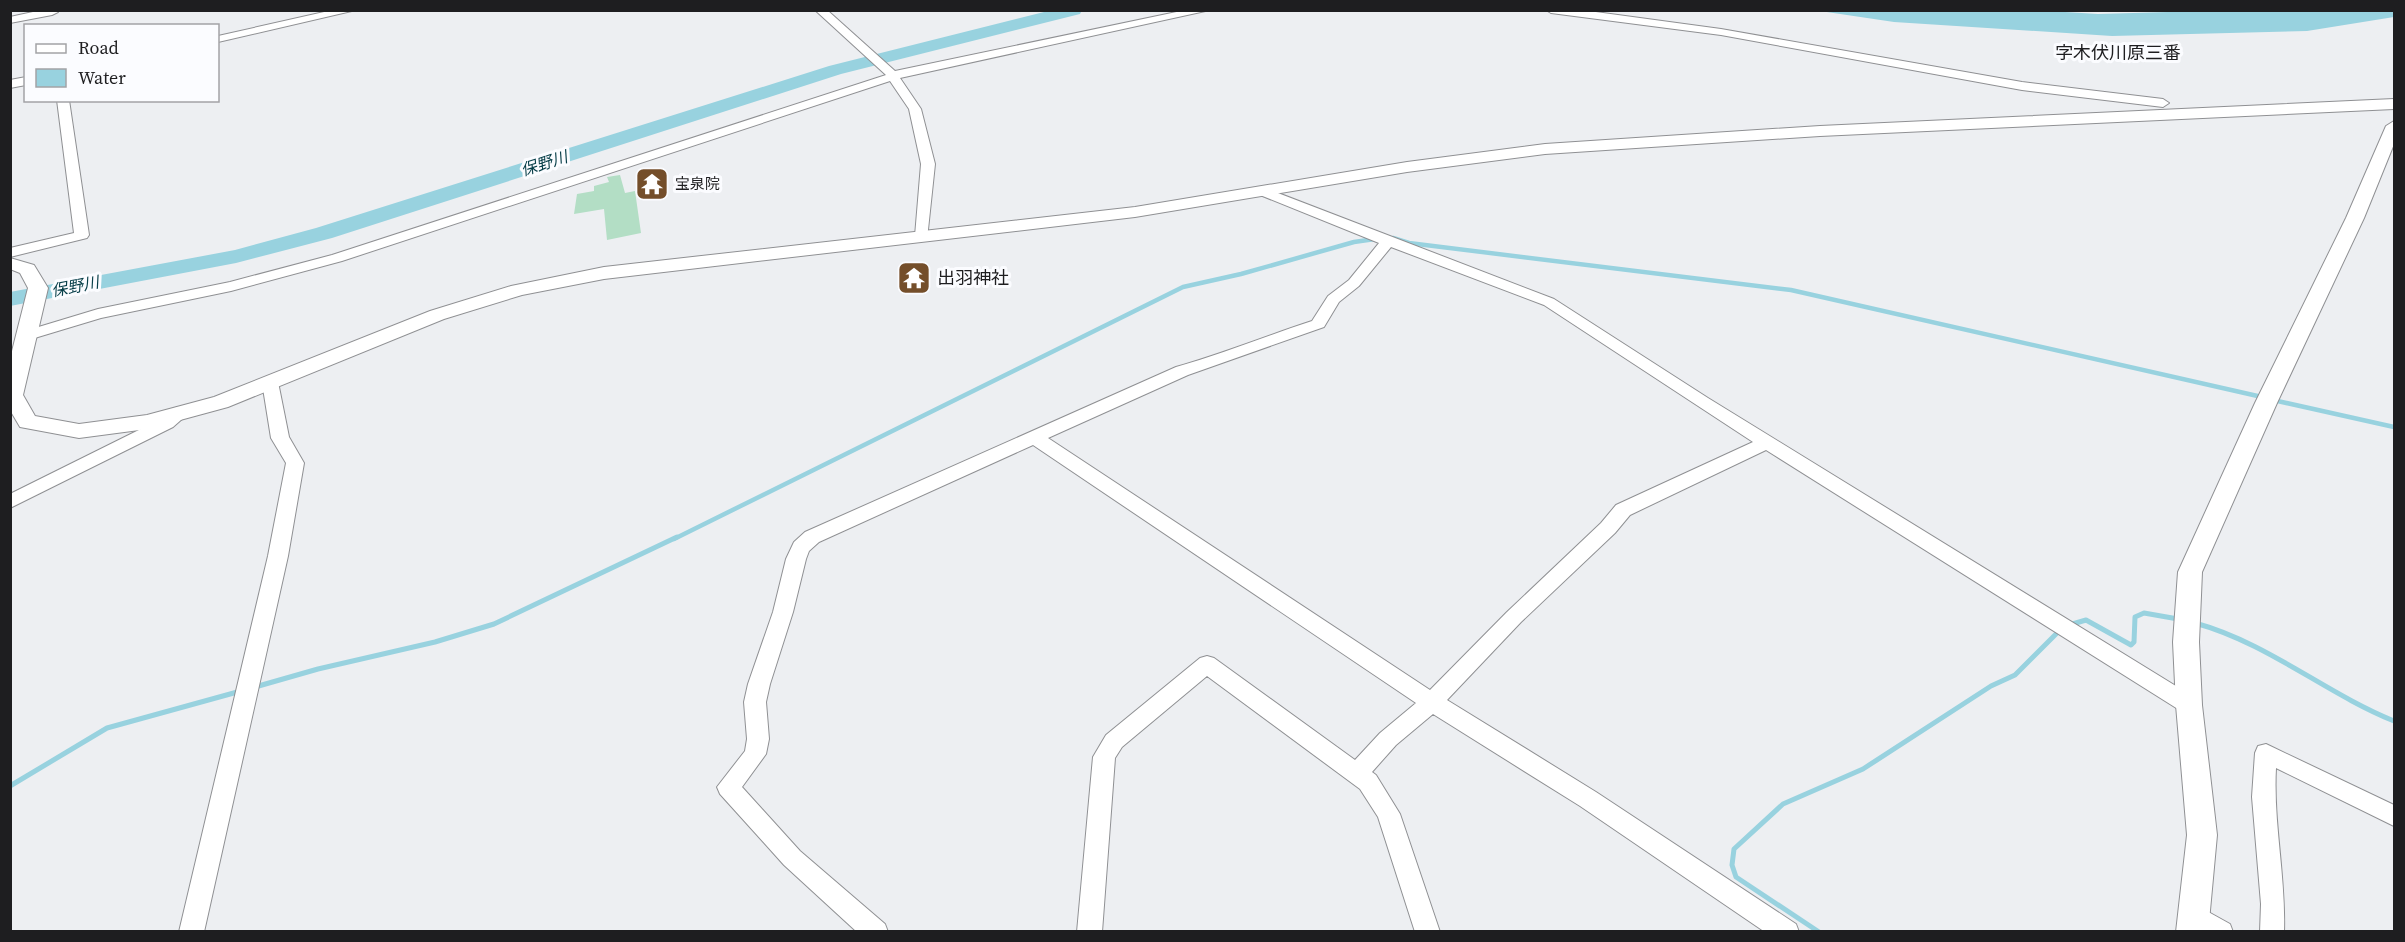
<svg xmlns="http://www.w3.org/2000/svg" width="2405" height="942" viewBox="0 0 2405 942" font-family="'Source Serif 4','Noto Sans JP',serif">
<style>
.green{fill:#b3dec5}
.water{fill:#98d2df}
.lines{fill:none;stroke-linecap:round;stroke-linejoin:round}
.stream-far1{stroke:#98d2df;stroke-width:4.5}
.stream{stroke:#98d2df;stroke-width:5}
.river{fill:#98d2df;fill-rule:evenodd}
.minor-casing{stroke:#8f9093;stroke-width:2}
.tertiary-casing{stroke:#8f9093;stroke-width:2}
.minor{fill:#fff;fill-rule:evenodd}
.tertiary{fill:#fff;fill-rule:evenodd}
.labels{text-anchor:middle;stroke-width:6;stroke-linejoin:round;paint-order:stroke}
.far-poi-label{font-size:15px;fill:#1e1e20;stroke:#fbfcff;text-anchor:start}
.far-water-label{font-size:16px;font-style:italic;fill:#073e48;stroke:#fbfcff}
.far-quarter-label{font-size:18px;fill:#1e1e20;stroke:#fbfcff}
.poi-label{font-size:18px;fill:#1e1e20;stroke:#fbfcff;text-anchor:start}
</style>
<rect width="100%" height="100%" fill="#edeff2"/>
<polygon class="green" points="620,175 625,193 635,191 641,233 607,240 604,209 574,214 577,194 594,191 594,186 609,182 607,177"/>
<polygon class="water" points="2049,11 2098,14 2237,10 2394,10 2394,17 2307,31 2112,36 1894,22 1820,11"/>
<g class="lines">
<g class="stream-far1">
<polyline points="1393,238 1409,243 1791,290 2262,397"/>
<polyline points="2273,400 2394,427"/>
<polyline points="674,539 1183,287 1241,274 1354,242 1375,239"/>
</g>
<g class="stream">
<path d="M2195 623C2268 643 2325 693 2394 721"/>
<polyline points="2069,625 2086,620 2131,645 2134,642 2135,617 2144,613 2178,619"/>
<polyline points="255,687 318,669 435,642 494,624 677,537"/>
<polyline points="10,786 107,728 241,691"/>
<polyline points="1819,932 1736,877 1732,865 1734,849 1783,804 1863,769 1991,686 2015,675 2061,629"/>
</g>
<polygon class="river" points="1052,10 1082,10 1080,14 841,74 332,238 236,263 10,306 10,292 235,250 316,228 829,66"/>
<g class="minor-casing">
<g id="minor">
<polygon points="42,10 58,12 52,15 10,23 10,17"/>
<polygon points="333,10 356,10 218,42 218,36"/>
<polygon points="815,10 827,10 895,71 1186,10 1210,10 900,78 921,109 935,164 927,239 917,239 915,236 921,164 909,109 890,81 342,261 231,291 101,318 28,340 20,335 22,332 98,309 230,282 332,255 886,75"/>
<polygon points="1546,10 1581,10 1721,29 2022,82 2163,99 2169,103 2163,107 2022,90 1721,35 1551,13"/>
<polygon points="26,77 26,85 10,88 10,80"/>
<polygon points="57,100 69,100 89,235 87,238 10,257 10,248 74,233"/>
<path d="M1265 188 1554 299 1708 398 2197 699 2200 705 2197 711 2189 714 2181 711 1766 450 1630 515 1615 533 1521 622 1447 700 1596 792 1796 924 1799 932H1765L1580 806 1433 714 1396 745 1372 772 1376 775 1400 814 1440 932H1415L1378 817 1360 789 1207 676 1122 747 1115 758 1102 932H1077L1093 757 1106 735 1200 658 1207 656 1214 658 1355 760 1380 733 1416 703 1033 445 819 542 809 551 806 559 793 612 770 684 766 702 769 739 766 754 742 787 800 851 885 924 888 932H857L784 865 720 794 717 787 745 751 747 739 744 702 748 684 773 612 786 559 794 542 805 532 1176 367C1222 354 1266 336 1312 321L1328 296 1349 280 1379 243 1260 195 1258 192ZM1391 247 1544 305 1753 442 1616 505 1601 523 1507 612 1430 690 1048 438 1188 375 1324 327 1339 302 1359 286Z"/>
<polygon points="270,377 276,378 278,382 289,437 304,463 288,556 204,932 179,932 268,556 286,463 271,438 262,382 264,378"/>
<polygon points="181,407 187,408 190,412 173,427 10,508 10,494 161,419 175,408"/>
<path d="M2266 744 2394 805V826L2276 768C2273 823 2286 877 2284 932H2260L2261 904 2252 797 2255 753 2258 746Z"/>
<path d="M2194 904 2230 924 2233 932C2213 932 2191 936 2182 915L2185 907Z"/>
</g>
</g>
<g class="tertiary-casing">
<g id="tertiary">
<polygon points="2394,99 2394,109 1820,136 1545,154 1407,172 1135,217 604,279 522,295 444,319 228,407 147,429 79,438 20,427 10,410 10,359 28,288 20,273 10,269 10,258 34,265 48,288 23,395 35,416 79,424 147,415 214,397 430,311 511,286 604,267 1135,207 1407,162 1545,144 1820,126"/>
<polygon points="2394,121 2394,144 2364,218 2277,403 2202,572 2199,642 2202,705 2217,835 2208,932 2176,932 2187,835 2176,705 2173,642 2178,572 2255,403 2346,218 2386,126"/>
</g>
</g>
<use href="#minor" class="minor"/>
<use href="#tertiary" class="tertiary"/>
</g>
<defs>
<g id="temple-square" transform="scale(1.725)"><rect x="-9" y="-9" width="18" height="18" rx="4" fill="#744e2a" stroke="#fbfcff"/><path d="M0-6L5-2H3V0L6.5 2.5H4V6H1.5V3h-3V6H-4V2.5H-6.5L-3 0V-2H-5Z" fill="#fff"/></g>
</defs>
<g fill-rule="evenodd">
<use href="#temple-square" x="652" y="184"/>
<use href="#temple-square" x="914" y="278"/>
</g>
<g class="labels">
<g class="far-poi-label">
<text x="675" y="189">宝泉院</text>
</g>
<g class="far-water-label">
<text transform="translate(544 163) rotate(-18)" y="6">保野川</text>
<text transform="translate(75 286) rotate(-11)" y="6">保野川</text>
</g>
<g class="far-quarter-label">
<text x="2118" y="59">字木伏川原三番</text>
</g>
<g class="poi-label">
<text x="937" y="284">出羽神社</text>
</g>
</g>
<rect width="2405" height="942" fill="none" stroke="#1e1e20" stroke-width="24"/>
<rect x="24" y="24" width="195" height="78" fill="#fbfcff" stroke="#a3a3a6" stroke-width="1.5"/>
<rect x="36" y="44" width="30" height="9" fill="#ffffff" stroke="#a3a3a6" stroke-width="1.5"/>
<text x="78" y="54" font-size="18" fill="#1e1e20">Road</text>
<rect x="36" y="69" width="30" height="18" fill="#98d2df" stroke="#a3a3a6" stroke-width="1.5"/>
<text x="78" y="84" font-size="18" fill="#1e1e20">Water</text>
</svg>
